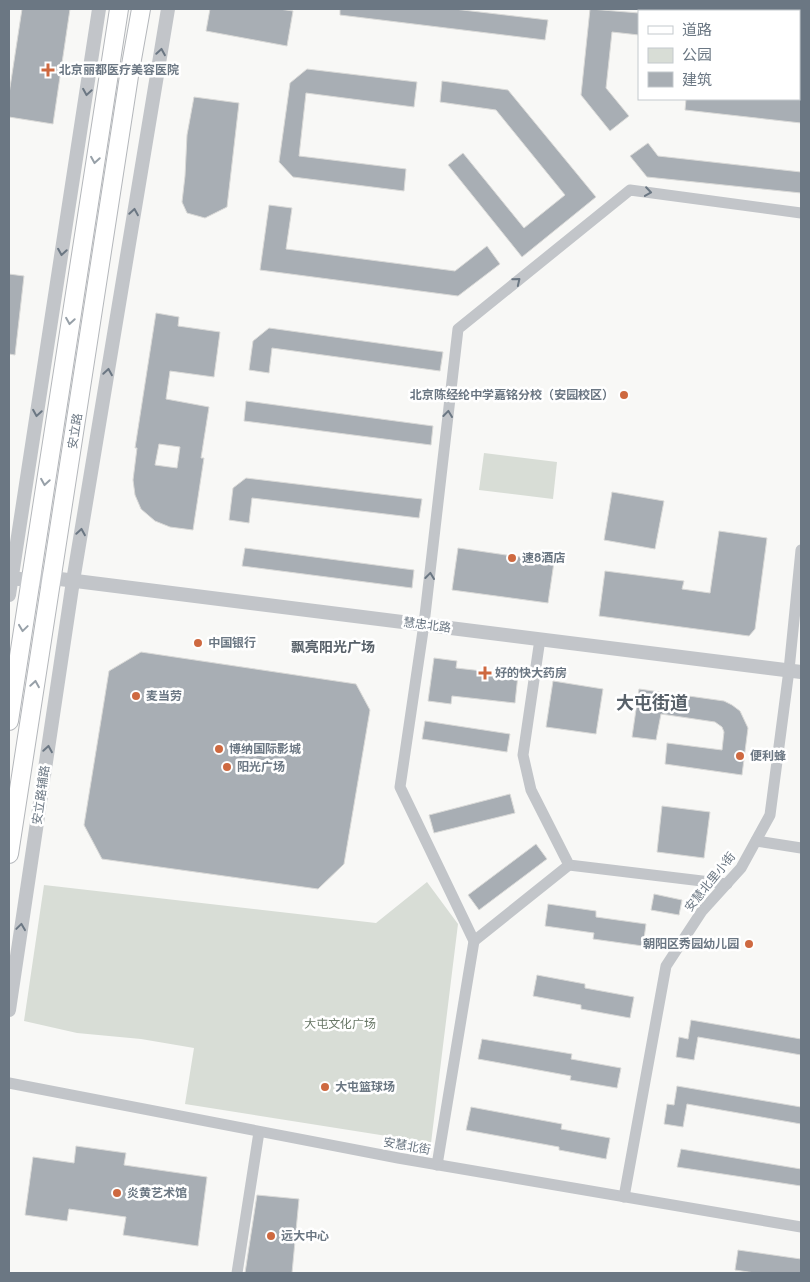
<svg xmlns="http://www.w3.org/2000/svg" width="810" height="1282" viewBox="0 0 810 1282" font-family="Raleway,'Noto Sans SC',sans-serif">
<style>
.green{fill:#d8ddd6}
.building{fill:#a8aeb4;stroke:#dadad8;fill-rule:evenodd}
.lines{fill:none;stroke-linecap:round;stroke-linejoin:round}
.primary-casing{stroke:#b4b7bb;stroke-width:20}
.minor{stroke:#c2c5c9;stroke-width:11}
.tertiary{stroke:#c2c5c9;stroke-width:14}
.primary{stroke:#fff;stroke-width:18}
.oneway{stroke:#6b7783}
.oneway2{stroke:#97a0a8}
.poi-dot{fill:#ce6940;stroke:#fff;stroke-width:2}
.labels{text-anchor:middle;stroke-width:5;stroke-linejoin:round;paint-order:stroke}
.poi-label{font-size:12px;font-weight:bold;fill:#6b7783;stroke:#fff;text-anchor:start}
.street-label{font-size:12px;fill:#6b7783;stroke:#fff}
.park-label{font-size:12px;fill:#677665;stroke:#fff}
.neighbourhood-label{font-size:14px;font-weight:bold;fill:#586169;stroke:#fff}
.district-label{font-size:18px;font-weight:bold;fill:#586169;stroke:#fff}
</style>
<rect width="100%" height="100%" fill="#f8f8f6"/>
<g class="green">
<polygon points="484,453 557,462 553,499 479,490"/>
<polygon points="427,882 458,924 431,1143 185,1104 194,1048 141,1039 77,1033 24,1021 44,885 376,923"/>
</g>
<g class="building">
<polygon points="22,9 70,9 53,124 9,117 9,94"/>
<polygon points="210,9 279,9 293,11 287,46 206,31"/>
<polygon points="340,9 454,9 548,20 545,40 340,15"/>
<polygon points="590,9 639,13 639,35 612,32 606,88 629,116 610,131 581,95"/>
<polygon points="307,69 417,82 414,107 306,93 299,156 406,169 404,191 293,177 279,162 290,83"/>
<polygon points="442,81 508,90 596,197 522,257 448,165 463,153 524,228 565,195 496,110 440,102"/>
<polygon points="194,97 239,103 227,207 205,218 187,213 182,202 185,176 187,135"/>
<polygon points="686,99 801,99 801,123 685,110"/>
<polygon points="648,143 658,156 801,172 801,193 647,177 630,156"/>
<polygon points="269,205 292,208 286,249 455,271 487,246 500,264 458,296 260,270"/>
<polygon points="9,274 24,276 15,355 9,354"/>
<path d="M156 313 179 317 178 326 220 332 214 377 170 371 166 399 209 407 201 458H204L193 530 170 527 155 521 141 509 135 495 133 480 137 448H135ZM159 444 180 447 177 468 155 465Z"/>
<polygon points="269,328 443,352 440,371 272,348 269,373 249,370 253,341"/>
<polygon points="246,401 433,426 431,445 244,421"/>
<polygon points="246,478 422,499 419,518 252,498 249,523 229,520 233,488"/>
<polygon points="612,492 664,501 655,549 604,540"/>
<polygon points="719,531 767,538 755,629 749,636 599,616 605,571 684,581 682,589 710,593"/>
<polygon points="245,548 414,570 412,588 242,566"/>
<polygon points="458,548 554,562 548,603 452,590"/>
<polygon points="141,652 356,684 370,710 344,864 318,889 102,859 84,825 109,671"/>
<polygon points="434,658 457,661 456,668 518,675 515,703 452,696 451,704 428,701"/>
<polygon points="553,681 603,689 596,734 546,727"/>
<polygon points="639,689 724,701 732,705 740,711 748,728 742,775 665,764 667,743 722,750 724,732 722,727 715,722 661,714 656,740 632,737"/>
<polygon points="425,721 510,734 507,752 422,739"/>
<polygon points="510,794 515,813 434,833 429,815"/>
<polygon points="662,806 710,812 704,858 657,852"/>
<polygon points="536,844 547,859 479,910 468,895"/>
<polygon points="654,894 682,900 679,915 651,910"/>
<polygon points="548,904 596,911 596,917 646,924 643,946 593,939 594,933 545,926"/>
<polygon points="537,975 585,984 585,988 634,997 630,1018 581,1009 581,1005 533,996"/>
<polygon points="691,1020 801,1039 801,1055 698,1037 694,1060 676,1057 679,1037 688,1039"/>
<polygon points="482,1039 572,1054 571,1059 621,1068 617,1088 570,1080 571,1076 478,1059"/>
<polygon points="677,1086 801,1107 801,1124 687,1104 683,1127 664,1124 667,1104 674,1105"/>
<polygon points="471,1107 562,1124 561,1129 610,1138 606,1159 559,1150 559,1147 466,1130"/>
<polygon points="76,1146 126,1153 124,1165 207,1177 198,1246 123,1235 126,1217 69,1209 67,1221 25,1215 33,1157 74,1163"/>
<polygon points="681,1149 801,1169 801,1186 677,1167"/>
<polygon points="257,1195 299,1199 292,1273 245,1273"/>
<polygon points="738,1250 801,1259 801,1273 755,1273 735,1270"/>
</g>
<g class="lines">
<g class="primary-casing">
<g id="primary">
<polyline points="9,721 119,9"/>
<polyline points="9,854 129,76 141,9"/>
</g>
</g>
<g class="minor">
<polyline points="540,639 523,755 531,790 569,865 727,884"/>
<polyline points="756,841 801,848"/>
<polyline points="474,941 569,865"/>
<polyline points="9,1083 398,1158 801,1227"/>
<polyline points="437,1165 474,941 400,787 424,624 458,329 630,190 801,213"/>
<polyline points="624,1197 666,966 702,911 741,868 770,815 789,670 801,550"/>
<polyline points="237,1273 259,1132"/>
</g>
<g class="tertiary">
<polyline points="9,578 30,580 52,578 801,672"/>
<polyline points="9,595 99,9"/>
<polyline points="9,1010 73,581 168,9"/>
</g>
<use href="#primary" class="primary"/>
</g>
<defs><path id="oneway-chevron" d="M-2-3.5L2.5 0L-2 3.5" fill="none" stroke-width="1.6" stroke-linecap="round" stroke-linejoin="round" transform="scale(1.25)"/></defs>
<g class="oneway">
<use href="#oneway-chevron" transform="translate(161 52) rotate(-81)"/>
<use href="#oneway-chevron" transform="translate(87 92) rotate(99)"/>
<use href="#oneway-chevron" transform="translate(648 192) rotate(8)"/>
<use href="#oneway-chevron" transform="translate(134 212) rotate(-81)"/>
<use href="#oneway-chevron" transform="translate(62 252) rotate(99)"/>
<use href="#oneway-chevron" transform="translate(517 281) rotate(-39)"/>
<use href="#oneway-chevron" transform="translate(108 372) rotate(-81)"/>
<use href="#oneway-chevron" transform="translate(37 413) rotate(99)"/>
<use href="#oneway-chevron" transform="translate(448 414) rotate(-83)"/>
<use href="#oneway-chevron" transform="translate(81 532) rotate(-81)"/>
<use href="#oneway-chevron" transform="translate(430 576) rotate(-83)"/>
<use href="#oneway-chevron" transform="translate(48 749) rotate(-81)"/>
<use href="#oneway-chevron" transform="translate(21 927) rotate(-82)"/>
</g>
<g class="oneway2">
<use href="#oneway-chevron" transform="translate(95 160) rotate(99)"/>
<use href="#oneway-chevron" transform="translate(70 321) rotate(99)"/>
<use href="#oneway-chevron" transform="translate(45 482) rotate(99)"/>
<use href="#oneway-chevron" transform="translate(23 628) rotate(98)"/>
<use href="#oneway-chevron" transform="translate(35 684) rotate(-81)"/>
</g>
<g class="poi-dot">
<path d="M45.5 62.5h5v5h5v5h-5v5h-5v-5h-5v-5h5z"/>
<circle cx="624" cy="395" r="5"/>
<circle cx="512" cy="558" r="5"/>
<circle cx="198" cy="643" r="5"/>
<path d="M482.5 665.5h5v5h5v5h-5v5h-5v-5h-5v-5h5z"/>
<circle cx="136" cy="696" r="5"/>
<circle cx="219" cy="749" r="5"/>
<circle cx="740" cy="756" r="5"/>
<circle cx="227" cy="767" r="5"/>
<circle cx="749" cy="944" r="5"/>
<circle cx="325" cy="1087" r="5"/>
<circle cx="117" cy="1193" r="5"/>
<circle cx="271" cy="1236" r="5"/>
</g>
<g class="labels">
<g class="poi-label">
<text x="59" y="74">北京丽都医疗美容医院</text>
<text x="614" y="399" text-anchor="end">北京陈经纶中学嘉铭分校（安园校区）</text>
<text x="522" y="562">速8酒店</text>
<text x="208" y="647">中国银行</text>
<text x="495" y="677">好的快大药房</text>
<text x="146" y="700">麦当劳</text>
<text x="229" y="753">博纳国际影城</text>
<text x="750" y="760">便利蜂</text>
<text x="237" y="771">阳光广场</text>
<text x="739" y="948" text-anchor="end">朝阳区秀园幼儿园</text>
<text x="335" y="1091">大屯篮球场</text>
<text x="127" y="1197">炎黄艺术馆</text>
<text x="281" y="1240">远大中心</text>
</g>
<g class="street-label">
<text transform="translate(75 431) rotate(-81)" y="4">安立路</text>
<text transform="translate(427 625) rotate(7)" y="4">慧忠北路</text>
<text transform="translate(41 795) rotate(-82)" y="4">安立路辅路</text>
<text transform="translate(710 882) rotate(-51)" y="4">安慧北里小街</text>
<text transform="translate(407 1146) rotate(10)" y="4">安慧北街</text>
</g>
<g class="park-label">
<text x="340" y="1028">大屯文化广场</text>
</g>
<g class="neighbourhood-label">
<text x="333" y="652">飘亮阳光广场</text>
</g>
<g class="district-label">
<text x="652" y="709">大屯街道</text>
</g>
</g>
<rect width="810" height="1282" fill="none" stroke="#6b7783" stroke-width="20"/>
<rect x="638" y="10" width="162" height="90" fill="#ffffff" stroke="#c4c9cd"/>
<rect x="648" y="26" width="25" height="8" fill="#ffffff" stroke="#c4c9cd"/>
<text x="682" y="35" font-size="15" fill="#6b7783">道路</text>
<rect x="648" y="48" width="25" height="15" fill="#d8ddd6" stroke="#c4c9cd"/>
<text x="682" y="60" font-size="15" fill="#6b7783">公园</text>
<rect x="648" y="72" width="25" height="15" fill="#a8aeb4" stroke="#c4c9cd"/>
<text x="682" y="85" font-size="15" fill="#6b7783">建筑</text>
</svg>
